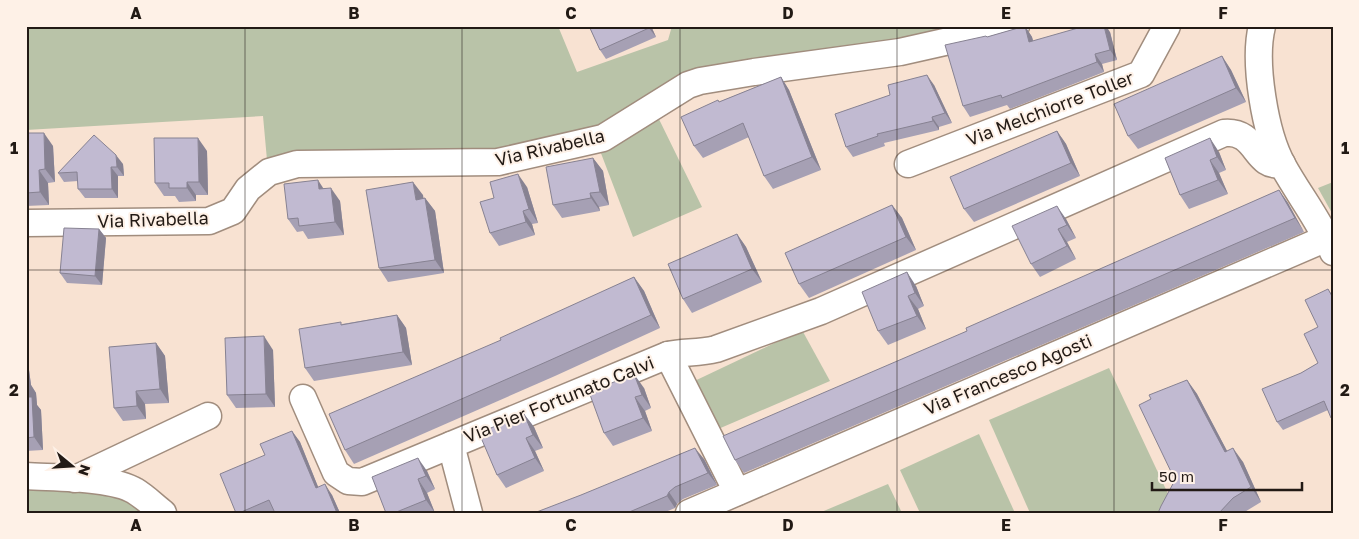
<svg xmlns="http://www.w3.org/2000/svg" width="1359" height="539" viewBox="0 0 1359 539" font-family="'Golos Text',sans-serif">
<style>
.green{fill:#b9c3a8}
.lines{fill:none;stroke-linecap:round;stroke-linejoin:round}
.minor-casing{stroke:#a18d7e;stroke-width:29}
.minor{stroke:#fff;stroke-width:26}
.wall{fill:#a6a0b4}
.shaded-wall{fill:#878292}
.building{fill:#c1bad1;stroke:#878292}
.grid{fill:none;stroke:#221a15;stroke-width:1;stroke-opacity:0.55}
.labels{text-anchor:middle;stroke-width:4;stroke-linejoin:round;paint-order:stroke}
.street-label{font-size:18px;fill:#221a15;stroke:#fef1e7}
.neatline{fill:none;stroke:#221a15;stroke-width:2}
.grid-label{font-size:16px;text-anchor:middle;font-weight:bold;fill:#221a15}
</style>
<rect width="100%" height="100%" fill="#f8e2d2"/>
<g class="green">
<polygon points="26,26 558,26 577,72 668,40 672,26 970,26 807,57 654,109 702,207 633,237 594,135 527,149 267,160 263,116 26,130"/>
<polygon points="1333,182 1333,215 1318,188"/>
<polygon points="802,330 830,381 709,433 686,385"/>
<polygon points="1109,368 1170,498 1159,513 1030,513 989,420"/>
<polygon points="979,434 1015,513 920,513 900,470"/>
<polygon points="26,481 102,482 163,513 26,513"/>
<polygon points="888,484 902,513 819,513"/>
</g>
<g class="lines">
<g class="minor-casing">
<g id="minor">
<path d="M1262 26C1253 62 1265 134 1283 166 1299 195 1320 221 1333 252"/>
<polyline points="908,164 1141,74 1167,26"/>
<polyline points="26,223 209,221 233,211 248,189 269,172 297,164 498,162 603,138 688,85 700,81 754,72 900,52 1016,26"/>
<polyline points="668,355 737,492"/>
<polyline points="303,398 336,473 348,481 362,482 451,445"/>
<path d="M26 476C54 478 113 477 135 491 145 497 154 506 163 513"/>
<polyline points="75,479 208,416"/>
<path d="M469 513 451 445 668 355C684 352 700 353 716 349L821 311 1224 133C1258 130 1254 169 1282 164"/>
<polyline points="689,513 1327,238"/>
</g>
</g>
<use href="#minor" class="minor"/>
</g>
<g class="wall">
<polygon points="589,26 651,26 656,37 606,59 600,50"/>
<polygon points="1025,26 1032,37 1033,41 1110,32 1117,60 1102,64 1104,72 1010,109 1007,105 970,117 963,106 987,37"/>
<polygon points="1222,56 1231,70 1246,102 1138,149 1128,136"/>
<polygon points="781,77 789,90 821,170 773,189 764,176 749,137 703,158 694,146 719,102"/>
<polygon points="934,85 952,123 939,127 939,130 884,143 885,146 853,157 846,147"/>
<polygon points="1057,131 1066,144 1080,176 974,222 964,209"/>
<polygon points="26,133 53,146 55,182 48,183 49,205 26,206"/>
<polygon points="207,151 208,195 196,195 196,201 179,202 175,196 164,196 155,183"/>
<polygon points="1219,152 1226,170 1219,173 1228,194 1189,209 1180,195 1165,158"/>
<polygon points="593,158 603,171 609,205 599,207 600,211 562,218 553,205"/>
<polygon points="123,164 124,176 118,176 118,198 85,198 78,189 78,181 64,182 58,173"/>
<polygon points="527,187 538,223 532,224 535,235 499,246 490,233"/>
<polygon points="324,188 340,201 344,235 308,239 303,231 297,232 288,219"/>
<polygon points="1279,190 1288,203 1304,232 744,473 735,460 967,331"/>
<polygon points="423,195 423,199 425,198 435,211 444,273 388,282 379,268"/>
<polygon points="892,205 902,218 916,250 809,298 799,284"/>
<polygon points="1066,219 1076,238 1067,242 1076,259 1040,277 1031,264"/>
<polygon points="99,229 106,238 102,285 67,283 60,273"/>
<polygon points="737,234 746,247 762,282 692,313 683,299"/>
<polygon points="634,277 644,291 660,328 555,376 354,464 345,450 501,340"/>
<polygon points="916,286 924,306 918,309 926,329 888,345 878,331"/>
<polygon points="1328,289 1333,296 1333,420 1328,410 1283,430 1277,422 1301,373 1318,363 1318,327"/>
<polygon points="397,315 406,328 412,365 314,381 305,368 342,324"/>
<polygon points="156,343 165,356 169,403 145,404 146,419 123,421 114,408"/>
<polygon points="273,350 275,407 236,408 227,395"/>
<polygon points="26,365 29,370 31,385 36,393 37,405 41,410 43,450 26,451"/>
<polygon points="1187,380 1197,394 1227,451 1243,462 1261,502 1243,513 1158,513 1175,480 1151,399"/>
<polygon points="644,388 651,408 645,411 652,431 613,446 604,433"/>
<polygon points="524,414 534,427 543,448 535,451 544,471 506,488 497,475"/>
<polygon points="292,431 300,442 318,487 332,495 340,513 275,513 275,512 273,513 236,513 265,455"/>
<polygon points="704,459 717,485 683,499 677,504 675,508 663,513 534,513"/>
<polygon points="427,471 435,489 427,493 435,513 386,513 372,477"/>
</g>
<g class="shaded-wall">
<polygon points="649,26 651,26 656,37 649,28"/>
<polygon points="1025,26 1032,37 1036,52 1029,42"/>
<polygon points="1104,26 1106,26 1110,32 1117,60 1110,50"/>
<polygon points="1095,54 1102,64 1104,72 1097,62"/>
<polygon points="1222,56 1231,70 1246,102 1236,88"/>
<polygon points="927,75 934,85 952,123 945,113"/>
<polygon points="781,77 789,90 821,170 812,157"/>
<polygon points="932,117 939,127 939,130 933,121"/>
<polygon points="1057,131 1066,144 1080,176 1071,163"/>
<polygon points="44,133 53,146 55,182 45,169"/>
<polygon points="198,138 207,151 208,195 199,182"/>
<polygon points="1210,138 1219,152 1226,170 1217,157"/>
<polygon points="116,155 123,164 124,176 117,167"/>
<polygon points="593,158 603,171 609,205 600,192"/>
<polygon points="1210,160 1219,173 1228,194 1218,180"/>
<polygon points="111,167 118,176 118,198 112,189"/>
<polygon points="39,170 48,183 49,205 40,192"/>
<polygon points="518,174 527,187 538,223 529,209"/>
<polygon points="318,180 327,194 319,189"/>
<polygon points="187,182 196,195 196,201 187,188"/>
<polygon points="413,182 423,195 426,213 416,200"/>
<polygon points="331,188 340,201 344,235 335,222"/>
<polygon points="1279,190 1288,203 1304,232 1295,218"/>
<polygon points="590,193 599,207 600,211 591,198"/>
<polygon points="425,198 435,211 444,273 435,260"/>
<polygon points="892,205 902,218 916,250 906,237"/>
<polygon points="1057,206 1066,219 1076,238 1067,225"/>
<polygon points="523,211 532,224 535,235 526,222"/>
<polygon points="99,229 106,238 102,285 95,276"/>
<polygon points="1058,229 1067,242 1076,259 1067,246"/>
<polygon points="737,234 746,247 762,282 752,269"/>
<polygon points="907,272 916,286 924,306 915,293"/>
<polygon points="634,277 644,291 660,328 651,315"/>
<polygon points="908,296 918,309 926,329 917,316"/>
<polygon points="397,315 406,328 412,365 403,352"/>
<polygon points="264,336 273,350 275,407 266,394"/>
<polygon points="156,343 165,356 169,403 160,389"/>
<polygon points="26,365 29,370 31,385 36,393 37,405 41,410 43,450 34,437 26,386"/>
<polygon points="634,374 644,388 651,408 642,395"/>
<polygon points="1187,380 1197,394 1235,466 1225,452"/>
<polygon points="136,391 145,404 146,419 137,406"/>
<polygon points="635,397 645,411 652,431 643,418"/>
<polygon points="524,414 534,427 543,448 533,435"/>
<polygon points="292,431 300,442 323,499 316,488"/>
<polygon points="526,438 535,451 544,471 535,458"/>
<polygon points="695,448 704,459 717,485 708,473"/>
<polygon points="1233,448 1243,462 1261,502 1251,487"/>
<polygon points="418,458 427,471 435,489 426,476"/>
<polygon points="418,479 427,493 435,513 426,500"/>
<polygon points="325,484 332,495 340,513 337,513"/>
<polygon points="669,492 677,504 675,508 667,496"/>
</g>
<g class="building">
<polygon points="589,26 649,26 649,28 600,50"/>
<polygon points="1025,26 1029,42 1085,26 1104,26 1110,50 1095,54 1097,62 1002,98 1001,95 963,106 945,45 986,36 987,37"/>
<polygon points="1222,56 1236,88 1128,136 1114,104"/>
<polygon points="927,75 945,113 932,117 933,121 877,134 878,136 846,147 835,114 890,95 888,85"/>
<polygon points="781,77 812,157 764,176 743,123 694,146 681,117 718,100 719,102"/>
<polygon points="1057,131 1071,163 964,209 950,177"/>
<polygon points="26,133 44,133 45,169 39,170 40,192 26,193"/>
<polygon points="94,135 116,155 117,167 111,167 112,189 78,189 77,172 58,173"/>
<polygon points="154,138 198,138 199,182 187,182 187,188 169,188 169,183 155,183"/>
<polygon points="1210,138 1217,157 1210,160 1218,180 1180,195 1165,158"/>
<polygon points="593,158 600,192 590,193 591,198 553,205 546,167"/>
<polygon points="518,174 529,209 523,211 526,222 490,233 480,202 494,198 490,182"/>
<polygon points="318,180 319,189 331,188 335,222 299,226 298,218 288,219 284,184"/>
<polygon points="413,182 416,200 425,198 435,260 379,268 366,190"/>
<polygon points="1279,190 1295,218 735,460 723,436 967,331 966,328"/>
<polygon points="892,205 906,237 799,284 785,253"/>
<polygon points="1057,206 1067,225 1058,229 1067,246 1031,264 1012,226"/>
<polygon points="64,228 99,229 95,276 60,273"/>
<polygon points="737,234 752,269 683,299 668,264"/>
<polygon points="907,272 915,293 908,296 917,316 878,331 862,292"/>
<polygon points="634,277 651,315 546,362 345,450 329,414 501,340 500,338"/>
<polygon points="1328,289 1333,298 1333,417 1331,418 1324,401 1277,422 1262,389 1301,373 1318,363 1304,334 1318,327 1305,300"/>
<polygon points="397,315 403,352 305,368 299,329 341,322 341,325"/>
<polygon points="264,336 266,394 227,395 225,338"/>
<polygon points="156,343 160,389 136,391 137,406 114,408 109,347"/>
<polygon points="634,374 642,395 635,397 643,418 604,433 589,392"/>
<polygon points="26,380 27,380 28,397 32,397 34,437 26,438"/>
<polygon points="1187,380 1225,452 1233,448 1251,487 1233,498 1219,513 1158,513 1161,506 1175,480 1139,405 1151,399 1149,395"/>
<polygon points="524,414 533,435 526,438 535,458 497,475 479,433"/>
<polygon points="292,431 316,488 325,484 337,513 275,513 269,500 239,513 236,513 220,474 265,455 260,444"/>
<polygon points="695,448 708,473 675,487 669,492 667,496 627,513 534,513 581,495"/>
<polygon points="418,458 426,476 418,479 426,500 394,513 386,513 372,477"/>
</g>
<path class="grid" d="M245 26V513M462 26V513M680 26V513M897 26V513M1114 26V513M26 270H1333"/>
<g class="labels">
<g class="street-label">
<text transform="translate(1050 109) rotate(-21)" y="6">Via Melchiorre Toller</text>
<text transform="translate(550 148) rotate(-13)" y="6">Via Rivabella</text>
<text transform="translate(153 220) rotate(-2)" y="6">Via Rivabella</text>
<text transform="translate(1008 375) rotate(-23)" y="6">Via Francesco Agosti</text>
<text transform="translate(559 400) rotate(-22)" y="6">Via Pier Fortunato Calvi</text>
</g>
</g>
<rect width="1359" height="539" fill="none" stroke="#fef1e7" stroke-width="55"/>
<g transform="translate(72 466) rotate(108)" stroke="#fef1e7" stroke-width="4" paint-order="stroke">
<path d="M0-4L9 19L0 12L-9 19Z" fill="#221a15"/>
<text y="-8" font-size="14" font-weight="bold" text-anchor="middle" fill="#221a15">N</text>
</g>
<path d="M1152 482v8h150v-8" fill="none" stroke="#221a15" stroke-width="2.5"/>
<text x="1159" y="482" font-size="15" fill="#221a15" stroke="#fef1e7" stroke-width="4" paint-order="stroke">50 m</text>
<rect x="28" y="28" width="1304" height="484" class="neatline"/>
<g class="grid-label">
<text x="136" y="19">A</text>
<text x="354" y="19">B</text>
<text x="571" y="19">C</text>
<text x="788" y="19">D</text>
<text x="1006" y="19">E</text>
<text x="1223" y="19">F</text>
<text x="14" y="154">1</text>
<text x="1345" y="154">1</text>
<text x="14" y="396">2</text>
<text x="1345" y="396">2</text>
<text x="136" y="531">A</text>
<text x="354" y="531">B</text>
<text x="571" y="531">C</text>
<text x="788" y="531">D</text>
<text x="1006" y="531">E</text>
<text x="1223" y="531">F</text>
</g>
</svg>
